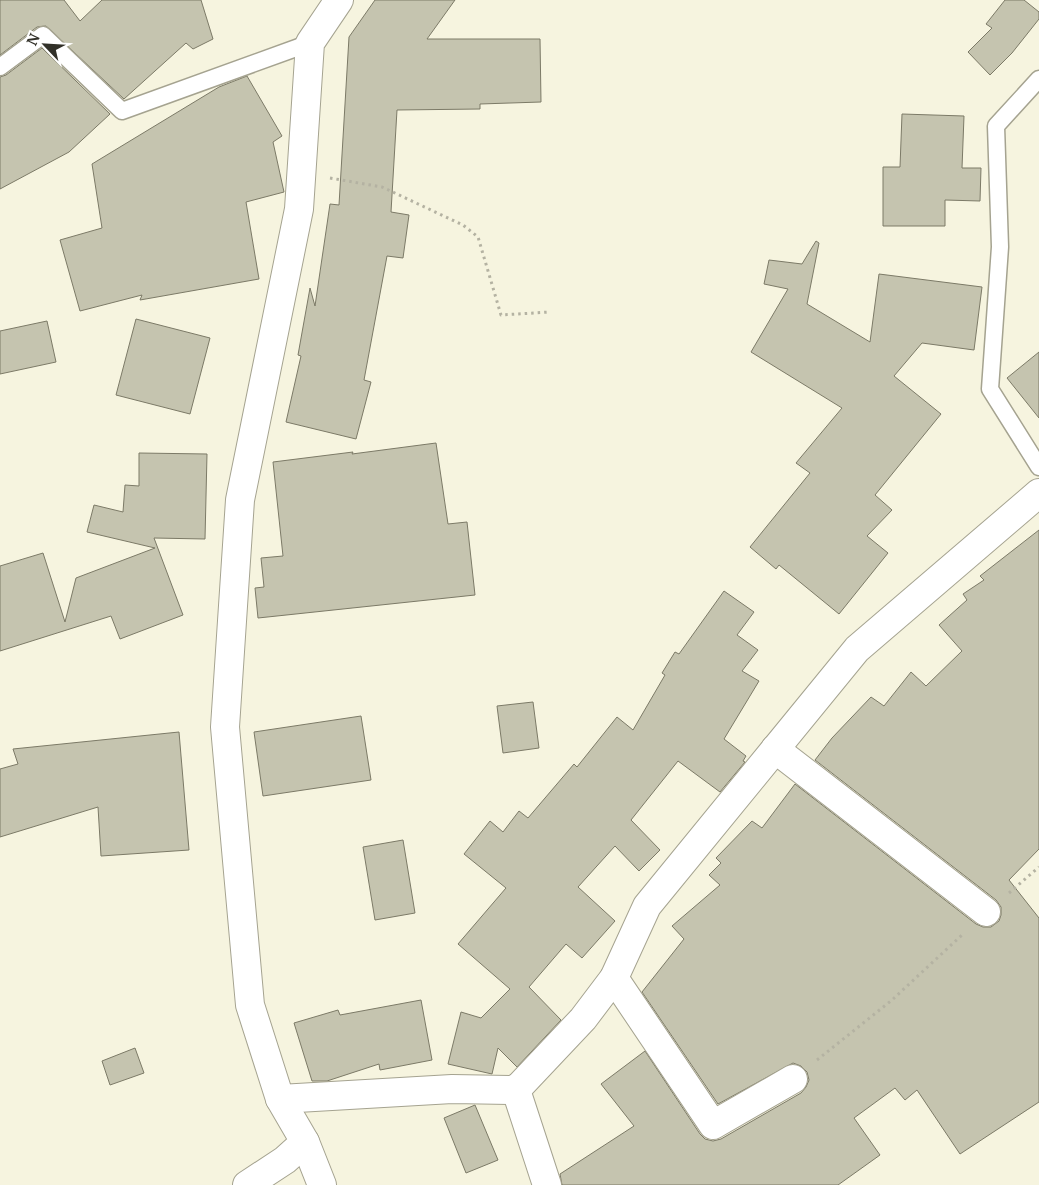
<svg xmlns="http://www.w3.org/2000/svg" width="1039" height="1185" viewBox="0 0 1039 1185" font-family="Merriweather,serif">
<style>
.building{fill:#c5c4af;stroke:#7c7a67}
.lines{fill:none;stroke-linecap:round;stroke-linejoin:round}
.service-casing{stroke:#a5a390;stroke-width:19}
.minor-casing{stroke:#a5a390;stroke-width:30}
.path{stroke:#b4b2a2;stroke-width:3;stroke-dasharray:2.5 4;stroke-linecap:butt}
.service{stroke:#fff;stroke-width:16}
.minor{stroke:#fff;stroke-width:28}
</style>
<rect width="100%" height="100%" fill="#f6f4df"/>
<g class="building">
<polygon points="0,0 64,0 80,21 102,0 201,0 213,39 193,49 186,43 124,99 46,26 37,27 0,55"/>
<polygon points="375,0 455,0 427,39 540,39 541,102 480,104 480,109 397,110 391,212 409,215 403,258 387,256 364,380 371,382 356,439 286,422 301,356 298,355 310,288 315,306 330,204 339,205 349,37"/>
<polygon points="1005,0 1024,0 1039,12 1039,19 1012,53 990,75 968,52 992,28 986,24"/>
<polygon points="42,48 110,114 69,152 0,189 0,77 6,75"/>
<polygon points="247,76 282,136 273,142 284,192 246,202 259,279 140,300 142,295 80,311 60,240 102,228 92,164 219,87"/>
<polygon points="902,114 964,116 962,168 981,168 980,201 945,200 945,226 883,226 883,167 900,167"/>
<polygon points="816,241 819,243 807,304 870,342 879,274 982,287 974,350 922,343 894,376 941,414 875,495 892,510 867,536 888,553 839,614 779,565 776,569 750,547 810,473 796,463 842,408 751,352 788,289 764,284 769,260 802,264"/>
<polygon points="136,319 210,338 190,414 116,395"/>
<polygon points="47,321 56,362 0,374 0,331"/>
<polygon points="1039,352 1039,418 1007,378"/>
<polygon points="436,443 448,524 467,522 475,595 258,618 255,588 264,587 261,558 283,556 273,462 353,452 352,454"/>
<polygon points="139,453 207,454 205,539 154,538 183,615 120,639 111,616 0,651 0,566 43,553 65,622 76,578 155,548 87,532 94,505 123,512 125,485 139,486"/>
<polygon points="1039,530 1039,849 1009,880 1039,918 1039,1102 960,1154 917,1090 905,1100 895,1088 854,1118 880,1155 838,1185 562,1185 560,1174 634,1126 601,1084 645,1051 700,1134 705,1139 713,1141 721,1139 801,1093 806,1087 809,1080 807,1072 801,1066 793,1063 718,1104 642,992 684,939 672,926 720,885 709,875 721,863 716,858 752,821 762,828 795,784 976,924 983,927 991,927 999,921 1001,915 1001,907 996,900 815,760 832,738 871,697 884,706 911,672 926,686 962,651 939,625 967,600 963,594 984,580 980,576"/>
<polygon points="724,591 754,612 737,635 758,650 742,671 759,681 724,739 746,756 743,761 745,762 720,792 678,761 631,820 660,850 639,871 615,846 578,887 615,921 582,958 566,944 529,987 561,1020 517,1067 498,1048 492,1074 448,1064 461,1012 481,1018 510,989 458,944 506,888 464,854 490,821 503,832 519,811 528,818 574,764 577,767 617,717 633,730 665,675 662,673 675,652 679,654"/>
<polygon points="533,702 539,748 503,753 497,706"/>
<polygon points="361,716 371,780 263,796 254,732"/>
<polygon points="179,732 189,850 101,856 98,807 0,837 0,769 18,764 13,749"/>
<polygon points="403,840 415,913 375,920 363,847"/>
<polygon points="421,1000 432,1060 380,1070 379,1064 327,1081 312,1081 294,1023 338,1010 340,1015"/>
<polygon points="135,1048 144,1073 110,1085 102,1061"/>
<polygon points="475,1105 498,1160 466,1173 444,1118"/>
</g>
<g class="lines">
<g class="service-casing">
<g id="service">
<polyline points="0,67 43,35 122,111 310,43"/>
<polyline points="1039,79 996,126 1000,247 990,389 1039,467"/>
</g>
</g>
<g class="minor-casing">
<g id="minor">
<polyline points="775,749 986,912"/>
<polyline points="614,978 713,1125 793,1079"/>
<polyline points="516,1090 547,1185"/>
<polyline points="280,1099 452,1089 516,1090 583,1019 614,978 647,906 857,649 1039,493"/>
<polyline points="305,1142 322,1185"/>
<polyline points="247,1185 285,1160 305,1142 280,1099 250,1005 225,727 240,500 299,209 310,43 339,0"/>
</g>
</g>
<g class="path">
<polyline points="330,178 382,187 463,225 478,237 501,315 550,312"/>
<polyline points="1009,893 1039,867"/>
<polyline points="817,1060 892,1000 963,934"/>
</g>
<use href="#service" class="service"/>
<use href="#minor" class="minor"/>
</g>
<g transform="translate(45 45) rotate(295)" stroke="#ffffff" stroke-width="4" paint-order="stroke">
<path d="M0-4L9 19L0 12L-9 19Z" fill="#323129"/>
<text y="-8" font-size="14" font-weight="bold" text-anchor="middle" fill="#323129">N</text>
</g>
</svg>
